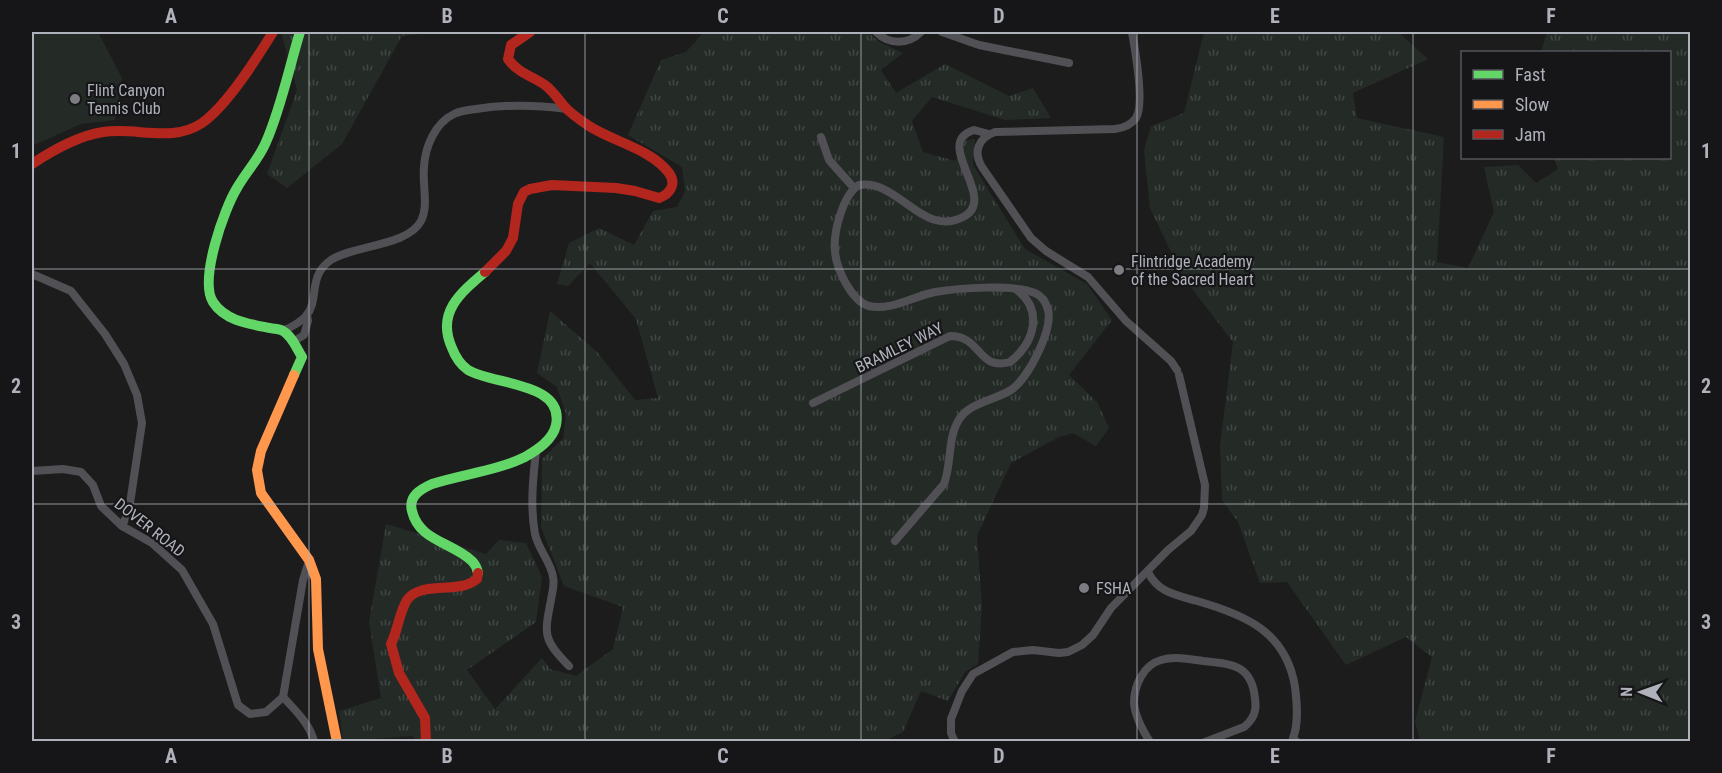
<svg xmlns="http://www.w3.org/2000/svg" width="1722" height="773" viewBox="0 0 1722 773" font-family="'Roboto Condensed',sans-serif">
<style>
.grass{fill:url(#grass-tufts)}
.pitch{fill:#242b26}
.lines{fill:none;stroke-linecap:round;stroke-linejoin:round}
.street{stroke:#515155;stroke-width:8}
.fast{stroke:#63d668;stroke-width:10}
.slow{stroke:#ff974d;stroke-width:10}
.jam{stroke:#b3261e;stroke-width:10}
.grid{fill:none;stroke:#afb1bb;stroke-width:1.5;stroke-opacity:0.55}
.poi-dot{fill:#7c7d83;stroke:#161618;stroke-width:2}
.labels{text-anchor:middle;stroke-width:4.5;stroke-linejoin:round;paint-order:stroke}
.poi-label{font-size:16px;fill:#afb1bb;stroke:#161618;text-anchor:start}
.street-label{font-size:16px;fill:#afb1bb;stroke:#161618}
.neatline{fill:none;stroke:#afb1bb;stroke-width:2}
.grid-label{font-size:20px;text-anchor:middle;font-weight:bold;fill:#afb1bb}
</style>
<defs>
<pattern id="grass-tufts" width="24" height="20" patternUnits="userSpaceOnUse" patternTransform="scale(1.5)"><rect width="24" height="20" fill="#242b26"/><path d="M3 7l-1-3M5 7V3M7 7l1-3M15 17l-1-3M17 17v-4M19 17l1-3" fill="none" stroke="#414744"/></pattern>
</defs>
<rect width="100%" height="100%" fill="#1c1c1c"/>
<g class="grass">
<polygon points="281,32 438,32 402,36 342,144 287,188 267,174 297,90"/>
<polygon points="704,32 868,32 878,41 903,53 881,70 896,93 945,64 1009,96 1033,88 1051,118 1005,120 932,97 912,121 923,152 955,161 966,140 975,139 973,165 1025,249 1087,284 1112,320 1069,375 1097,402 1109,428 1096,446 1073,433 1059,437 1011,463 977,536 982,606 978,664 965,672 948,701 921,691 903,732 883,742 416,742 413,736 343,741 339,711 381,698 369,622 386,524 486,554 499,540 526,543 542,577 536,622 467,670 495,709 542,658 550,669 576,676 613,649 623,607 564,586 541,527 542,459 563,439 566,414 557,387 537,373 550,311 597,352 635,400 658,398 636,319 590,263 568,286 557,284 569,243 599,228 634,245 653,211 677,207 685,192 682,167 628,135 661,60 686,52"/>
<polygon points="1204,32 1398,32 1428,59 1353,93 1357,118 1444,137 1437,262 1468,268 1494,212 1484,167 1518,165 1536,183 1558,169 1554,158 1670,158 1670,52 1541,52 1547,32 1688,32 1688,67 1690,68 1690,741 1420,741 1415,721 1432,657 1406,637 1346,665 1287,582 1260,583 1238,522 1222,500 1220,446 1233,342 1183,277 1150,208 1144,151 1151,126 1184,113"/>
</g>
<polygon class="pitch" points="32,32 98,32 122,78 115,120 81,124 32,146"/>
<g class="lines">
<g class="street">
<path d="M876 32C889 45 908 45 921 32"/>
<polyline points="942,32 979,45 1069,63"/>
<path d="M1132 32C1135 49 1145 104 1136 118 1131 125 1123 128 1115 129L995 132C978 138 973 152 982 167L1031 238 1046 251 1088 277 1126 321 1171 361 1177 370"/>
<polyline points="821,137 829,160 854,188"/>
<polyline points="32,274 71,291 105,334 124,364 137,395 142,423 129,510 122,526"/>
<path d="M283 331C291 327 300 323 306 316 320 300 307 276 331 260 354 245 408 246 421 221 429 205 422 184 424 167 425 147 435 123 454 114 460 111 469 110 476 109 507 104 536 105 567 109"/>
<polyline points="293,342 304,335 308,321 307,315"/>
<path d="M813 403 950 336C982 336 977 371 1010 362 1034 343 1044 311 1017 290"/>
<path d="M536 451C533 478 530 507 535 534 538 549 551 562 553 577 555 585 552 592 551 600 544 635 543 639 569 666"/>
<polyline points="32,471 63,469 81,472 93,485 101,506 122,526 152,543 182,570 213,624 238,705 250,714 266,712 283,697 303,580 309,561"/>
<path d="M895 541 944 484C952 463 947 437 960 418 972 402 995 400 1011 390 1028 379 1053 330 1048 310 1046 302 1042 296 1035 293 1014 284 958 288 935 292 914 296 891 311 869 306 851 301 836 268 835 251 833 233 843 194 859 185 899 179 922 238 963 217 1000 199 931 143 974 130L989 134"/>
<path d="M1148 572C1158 593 1177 595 1197 601 1246 615 1286 632 1295 687 1297 703 1299 723 1293 738L1297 742"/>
<path d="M283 697C294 709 311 725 314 742"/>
<polyline points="955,742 951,733 951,719 962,691 973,674 1013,652 1033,650 1059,653 1068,652 1082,645 1093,635 1111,608 1168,550 1191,531 1202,515 1204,508 1205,485 1179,375"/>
<path d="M1150 742C1143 731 1135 716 1134 703 1134 686 1143 665 1161 660 1174 656 1190 659 1203 661 1231 664 1252 664 1255 699 1257 710 1253 720 1244 727L1205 742"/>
</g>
<g class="fast">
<path d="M294 375 302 357C297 349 292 336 283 331 280 329 274 329 270 328 250 324 225 321 213 302 199 280 224 209 237 188 246 172 259 159 266 142 281 108 289 68 300 32"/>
<path d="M478 573C477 568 475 564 472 561 452 542 419 541 412 511 408 496 421 489 432 484 463 474 496 471 525 457 537 450 553 440 556 425 565 382 493 385 468 370 461 365 455 356 452 348 436 313 460 293 485 272"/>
</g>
<polyline class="slow" points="294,375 261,451 257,470 261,493 309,560 316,579 318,649 337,742"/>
<g class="jam">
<path d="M32 164C53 150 77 136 103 132 136 127 173 143 202 123 227 106 257 58 273 32"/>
<path d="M485 272 506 251 513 238 518 204 524 192 530 189 552 185 616 188 635 191 659 198C670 194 677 184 669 173 651 149 614 142 589 126 580 120 571 114 564 106 558 99 553 91 545 85 532 76 518 73 508 59L511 45 530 32"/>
<path d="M426 742 425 718 399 673 391 644C398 630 399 613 407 600 421 580 458 595 477 579L478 573"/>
</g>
</g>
<path class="grid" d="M309 32V742M585 32V742M861 32V742M1137 32V742M1413 32V742M32 269H1690M32 504H1690"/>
<g class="poi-dot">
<circle cx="75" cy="99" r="6"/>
<circle cx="1119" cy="270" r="6"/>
<circle cx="1084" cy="588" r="6"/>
</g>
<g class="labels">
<g class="poi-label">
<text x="87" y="96">Flint Canyon<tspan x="87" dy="18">Tennis Club</tspan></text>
<text x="1131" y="267">Flintridge Academy<tspan x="1131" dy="18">of the Sacred Heart</tspan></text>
<text x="1096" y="594">FSHA</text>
</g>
<g class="street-label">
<text transform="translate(899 347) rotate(-26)" y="6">BRAMLEY WAY</text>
<text transform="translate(150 527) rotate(38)" y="6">DOVER ROAD</text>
</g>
</g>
<rect width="1722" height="773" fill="none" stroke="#161618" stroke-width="66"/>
<rect x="1461" y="51" width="210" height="108" fill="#161618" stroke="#535459" stroke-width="1.5"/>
<rect x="1473" y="70" width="30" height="9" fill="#63d668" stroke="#535459" stroke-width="1.5"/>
<text x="1515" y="81" font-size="18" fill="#afb1bb">Fast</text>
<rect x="1473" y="100" width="30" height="9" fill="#ff974d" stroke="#535459" stroke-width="1.5"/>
<text x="1515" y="111" font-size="18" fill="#afb1bb">Slow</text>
<rect x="1473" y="130" width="30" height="9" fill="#b3261e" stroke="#535459" stroke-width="1.5"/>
<text x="1515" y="141" font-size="18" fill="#afb1bb">Jam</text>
<g transform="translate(1641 692) rotate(271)" stroke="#161618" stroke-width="4.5" paint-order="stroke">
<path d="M0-4.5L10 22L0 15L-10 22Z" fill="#afb1bb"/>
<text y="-9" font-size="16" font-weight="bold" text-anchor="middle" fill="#afb1bb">N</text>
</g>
<rect x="33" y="33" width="1656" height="707" class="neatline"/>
<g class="grid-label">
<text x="171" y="23">A</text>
<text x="447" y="23">B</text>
<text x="723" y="23">C</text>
<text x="999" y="23">D</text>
<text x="1275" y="23">E</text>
<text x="1551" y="23">F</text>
<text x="16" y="158">1</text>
<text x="1706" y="158">1</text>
<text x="16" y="393">2</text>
<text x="1706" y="393">2</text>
<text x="16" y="629">3</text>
<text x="1706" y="629">3</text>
<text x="171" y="763">A</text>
<text x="447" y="763">B</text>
<text x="723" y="763">C</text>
<text x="999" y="763">D</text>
<text x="1275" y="763">E</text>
<text x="1551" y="763">F</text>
</g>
</svg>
